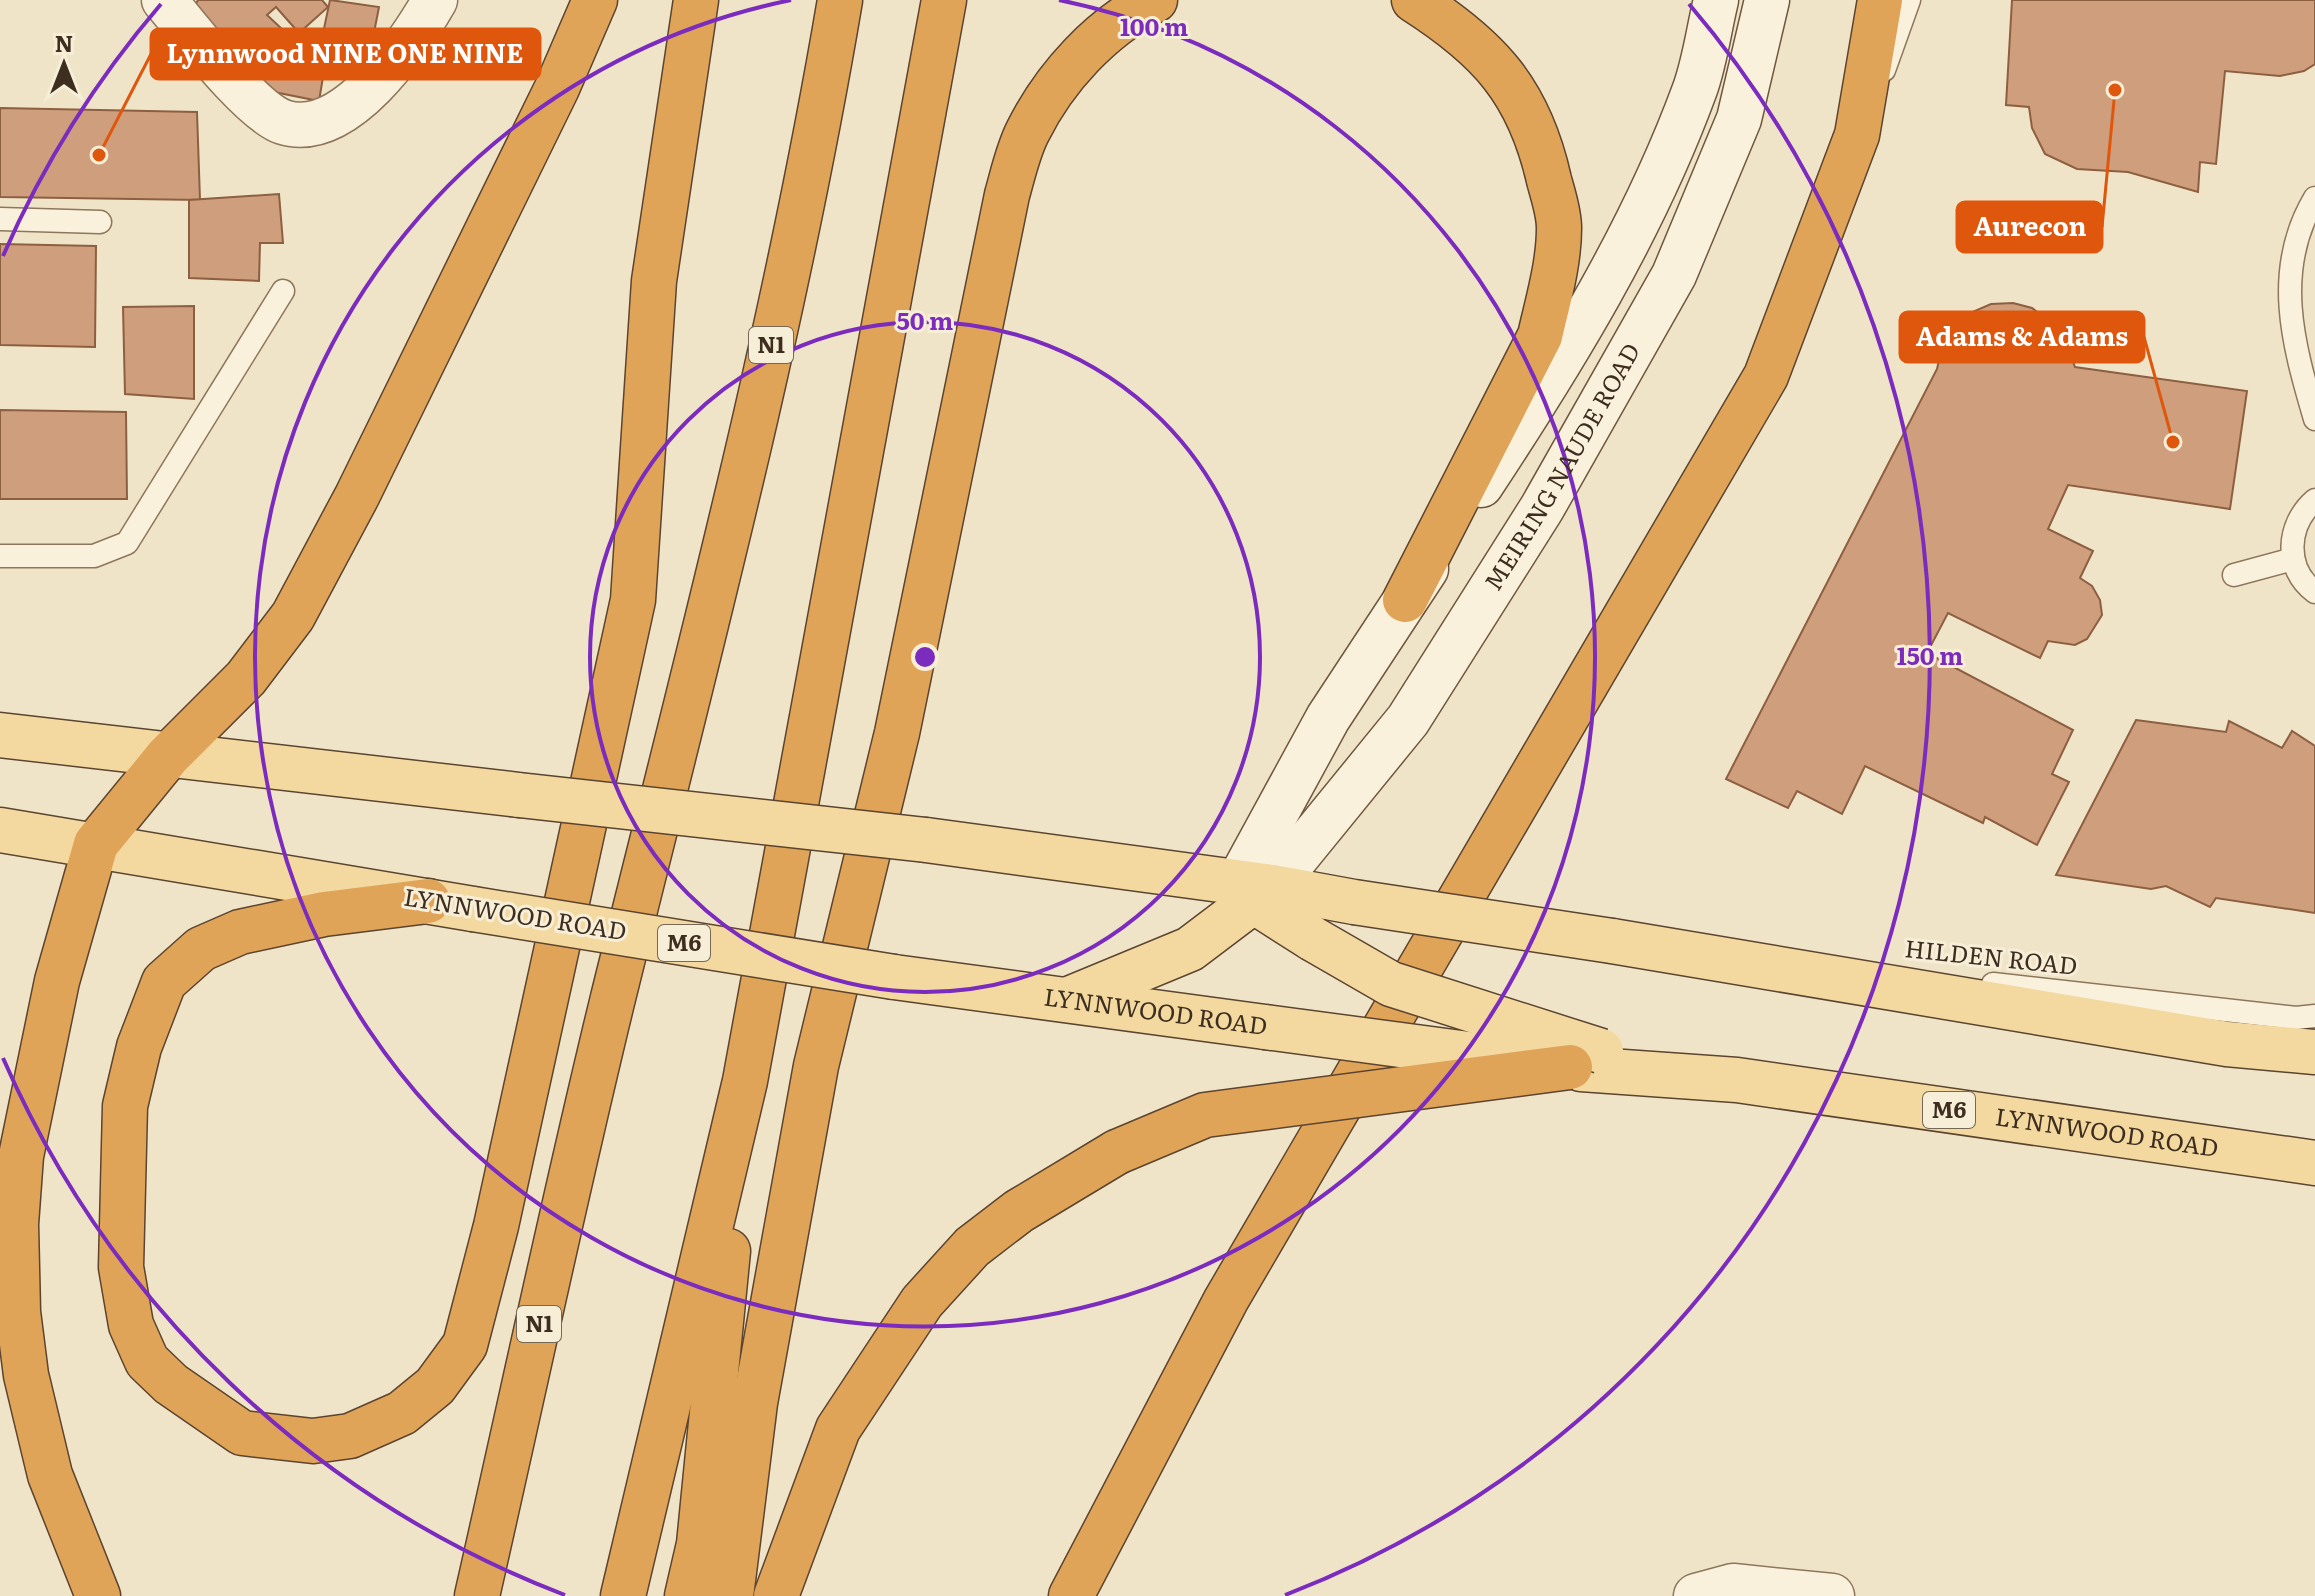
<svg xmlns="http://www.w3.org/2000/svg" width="2315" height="1596" viewBox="0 0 2315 1596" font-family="Literata,serif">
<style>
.building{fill:#cf9f7d;stroke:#8d5f41;stroke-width:2}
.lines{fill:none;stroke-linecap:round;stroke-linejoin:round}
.lane-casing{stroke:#8d765c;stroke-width:25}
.street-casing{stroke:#8d765c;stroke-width:47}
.secondary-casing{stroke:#6f573f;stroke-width:47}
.primary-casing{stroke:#5b4430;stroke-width:47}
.highway-casing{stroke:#5b4430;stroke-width:47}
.lane{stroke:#faf1dc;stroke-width:22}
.street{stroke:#faf1dc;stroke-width:44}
.secondary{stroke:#faf1dc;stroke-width:44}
.primary{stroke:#f3d9a0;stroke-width:44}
.highway{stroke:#e0a458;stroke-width:44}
.primary-bridge-casing{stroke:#5b4430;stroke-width:47;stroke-linecap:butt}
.highway-bridge-casing{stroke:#5b4430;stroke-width:47;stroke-linecap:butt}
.primary-bridge{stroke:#f3d9a0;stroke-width:44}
.highway-bridge{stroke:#e0a458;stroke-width:44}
.ring{fill:none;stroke:#7b2cbf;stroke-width:4}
.labels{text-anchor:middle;stroke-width:6;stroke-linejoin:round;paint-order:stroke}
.shield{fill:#f7eed8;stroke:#756857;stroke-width:2}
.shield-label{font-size:22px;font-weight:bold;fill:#3d2e20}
.street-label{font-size:24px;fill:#3d2e20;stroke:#f7eed8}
.centre{fill:#7b2cbf;stroke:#f7eed8;stroke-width:4}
.ring-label{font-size:24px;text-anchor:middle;font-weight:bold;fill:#7b2cbf;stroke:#f7eed8;stroke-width:6;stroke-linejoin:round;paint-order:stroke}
.leader{fill:none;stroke:#df570d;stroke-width:3}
.callout-dot{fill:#df570d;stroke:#f7eed8;stroke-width:3}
.callout{fill:#df570d;stroke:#df570d;stroke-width:3}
.callout-label{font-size:26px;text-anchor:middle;font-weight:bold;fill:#fff}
</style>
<rect width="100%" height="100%" fill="#f0e4c8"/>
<g class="building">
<polygon points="198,0 322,0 328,7 299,33 276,7 267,15 283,30 256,54 248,45 236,53 194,7"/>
<polygon points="330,0 379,7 371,48 322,38"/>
<polygon points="2012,0 2315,0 2315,64 2304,71 2280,76 2225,71 2216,164 2200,162 2198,192 2128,172 2077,169 2045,154 2032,128 2029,107 2006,105"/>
<polygon points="272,49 326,59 319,101 274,92 253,70"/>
<polygon points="0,108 197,112 200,200 0,197"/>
<polygon points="279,194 283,243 260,243 259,281 189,278 189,200"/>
<polygon points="0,244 96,246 95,347 0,345"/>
<polygon points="2013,303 2032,308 2062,331 2075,367 2247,391 2230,509 2068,485 2048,529 2093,551 2080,578 2092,586 2100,600 2102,615 2087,639 2075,645 2048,641 2040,658 1948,613 1927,653 2073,730 2052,774 2069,782 2037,845 1985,817 1983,823 1865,766 1842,814 1797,791 1788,808 1726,779 1937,369 1942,347 1953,328 1970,313 1991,304"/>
<polygon points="194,306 194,399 125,394 123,307"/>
<polygon points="0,410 126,412 127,499 0,499"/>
<polygon points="2136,720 2226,732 2229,721 2282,748 2292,731 2315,746 2315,913 2216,898 2210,907 2166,886 2151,889 2056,875"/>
</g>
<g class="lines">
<g class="lane-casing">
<g id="lane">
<polyline points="1884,70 1909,0"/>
<path d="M2315 198C2272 270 2293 344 2315 419"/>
<polyline points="0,219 100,222"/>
<path d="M2315 500C2287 524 2283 568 2315 592"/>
<polyline points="0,556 94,556 127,543 283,291"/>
<polyline points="2234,575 2293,559"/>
<polyline points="1993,984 2296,1018 2315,1016"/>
</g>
</g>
<g class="street-casing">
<g id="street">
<path d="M164 0C188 28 251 111 283 122 345 142 409 45 435 0"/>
<polyline points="1696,1596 1733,1586 1832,1596"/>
</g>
</g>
<g class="secondary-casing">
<g id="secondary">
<path d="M1481 485C1564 359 1643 231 1695 89 1705 61 1709 29 1716 0"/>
<polyline points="1238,883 1328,718 1426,569"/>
<path id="s1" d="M1272 887 1408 720 1542 508 1674 275 1739 119 1767 0"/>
</g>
</g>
<g class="primary-casing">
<g id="primary">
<polyline points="0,735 519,795"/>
<polyline points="0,830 473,909"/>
<polyline points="926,840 1272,887 1354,902"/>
<polyline points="1240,884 1255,902 1313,939"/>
<polyline points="1612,941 2227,1044 2315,1052"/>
<path id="s2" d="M894 977 1265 1027"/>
<polyline points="1069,999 1190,949 1272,887"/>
<path id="s3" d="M1581 1069 1737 1080 2315 1163"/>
</g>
</g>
<g class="highway-casing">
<g id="highway">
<path d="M1405 600 1540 336C1548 301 1559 264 1559 228 1559 212 1553 195 1549 180 1529 91 1489 48 1414 0"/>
<polyline points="428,901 324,914 240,932 201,949 164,982 139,1047 125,1106 121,1267 131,1325 147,1361 171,1384 242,1433 313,1441 350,1436 402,1413 435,1386 465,1345 496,1226 633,600 654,281 696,0"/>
<polyline points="98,1596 50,1475 26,1375 18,1312 16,1224 21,1156 57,981 96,844 168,756 246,678 293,616 357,496 557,88 595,0"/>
<path d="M477 1596C522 1398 564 1199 612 1002 694 670 783 338 840 0"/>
<polyline points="623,1596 745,1081 944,0"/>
<polyline points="687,1596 699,1544 728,1251"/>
<path d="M731 1596 755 1403 816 1066 897 733 1007 195C1013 174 1018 150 1028 131 1055 77 1101 27 1155 0"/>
<polyline points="776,1596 838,1429 922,1302 972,1247 1019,1211 1117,1152"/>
<polyline points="1071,1596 1226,1300 1766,376 1857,135 1880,0"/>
</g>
</g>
<use href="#lane" class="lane"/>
<use href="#street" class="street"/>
<use href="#secondary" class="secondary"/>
<use href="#primary" class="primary"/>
<use href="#highway" class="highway"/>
<g class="primary-bridge-casing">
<g id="primary-bridge">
<polyline points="519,795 926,840"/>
<polyline points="1354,902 1612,941"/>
<polyline points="473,909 894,977"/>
<polyline points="1313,939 1391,984 1601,1051"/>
<polyline points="1265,1027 1543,1064"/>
</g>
</g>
<g class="highway-bridge-casing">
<polyline id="highway-bridge" points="1117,1152 1205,1115 1570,1067"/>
</g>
<use href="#primary-bridge" class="primary-bridge"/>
<use href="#highway-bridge" class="highway-bridge"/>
</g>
<g class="ring">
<circle cx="925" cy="657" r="335"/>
<path d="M1059 0A670 670 0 1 1 791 0"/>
<path d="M565 1595A1005 1005 0 0 1 3 1058M3 256A1005 1005 0 0 1 161 4M1689 4A1005 1005 0 0 1 1285 1595"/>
</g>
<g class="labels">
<g class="shield">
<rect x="749" y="327" width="44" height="36" rx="6"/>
<rect x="658" y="925" width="52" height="36" rx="6"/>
<rect x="1923" y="1092" width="52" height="36" rx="6"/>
<rect x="517" y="1306" width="44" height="36" rx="6"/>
</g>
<g class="shield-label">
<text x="771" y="353">N1</text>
<text x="684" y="951">M6</text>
<text x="1949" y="1118">M6</text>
<text x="539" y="1332">N1</text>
</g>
<g class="street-label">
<text dy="8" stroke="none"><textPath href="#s1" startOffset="512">MEIRING NAUDE ROAD</textPath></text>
<text transform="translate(515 915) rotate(9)" y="8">LYNNWOOD ROAD</text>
<text transform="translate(1991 958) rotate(6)" y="8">HILDEN ROAD</text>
<text dy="8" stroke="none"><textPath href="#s2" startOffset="264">LYNNWOOD ROAD</textPath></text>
<text dy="8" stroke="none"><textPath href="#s3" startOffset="530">LYNNWOOD ROAD</textPath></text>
</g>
</g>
<circle cx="925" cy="657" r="12" class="centre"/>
<g class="ring-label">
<text x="1154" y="36">100 m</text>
<text x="925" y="330">50 m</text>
<text x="1930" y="665">150 m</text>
</g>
<path class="leader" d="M99 155L151 54M2115 90L2102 227M2173 442L2144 337"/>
<g class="callout-dot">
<circle cx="99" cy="155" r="8"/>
<circle cx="2115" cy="90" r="8"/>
<circle cx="2173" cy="442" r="8"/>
</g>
<g class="callout">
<rect x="151" y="29" width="389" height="50" rx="8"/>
<rect x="1957" y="202" width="145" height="50" rx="8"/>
<rect x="1900" y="312" width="244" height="50" rx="8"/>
</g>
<g class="callout-label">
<text x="345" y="63">Lynnwood NINE ONE NINE</text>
<text x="2030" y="236">Aurecon</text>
<text x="2022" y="346">Adams &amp; Adams</text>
</g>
<g transform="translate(64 64)" stroke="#f7eed8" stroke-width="6" paint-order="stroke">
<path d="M0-6L14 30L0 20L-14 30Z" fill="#3d2e20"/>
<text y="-12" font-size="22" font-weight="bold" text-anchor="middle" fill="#3d2e20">N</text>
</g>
</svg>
